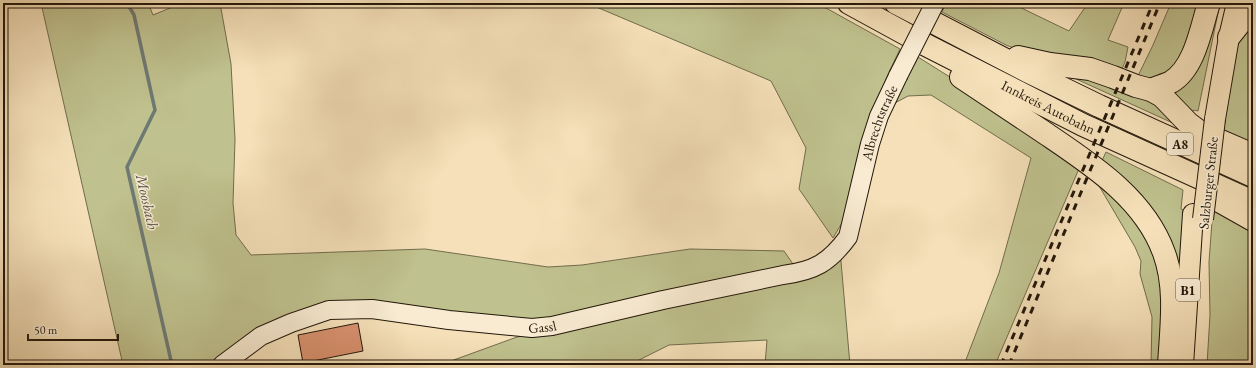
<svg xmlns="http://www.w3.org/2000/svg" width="1256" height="368" viewBox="0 0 1256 368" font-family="'EB Garamond',serif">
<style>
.green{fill:#bfc18e;stroke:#716c4c}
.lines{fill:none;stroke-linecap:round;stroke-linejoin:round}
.stream{stroke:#6f7974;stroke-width:3.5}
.building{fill:#d9916f;stroke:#23170a}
.secondary-casing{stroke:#23170a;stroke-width:20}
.primary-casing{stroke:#23170a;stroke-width:22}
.highway-casing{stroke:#23170a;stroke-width:24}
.secondary{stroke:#f8ebd2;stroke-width:18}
.primary{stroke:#f5e0b9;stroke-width:20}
.highway{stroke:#f5e0b9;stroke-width:22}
.rail{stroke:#23170a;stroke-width:3;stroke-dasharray:7 7;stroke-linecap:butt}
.secondary-bridge-casing{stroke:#23170a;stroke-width:20;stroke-linecap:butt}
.primary-bridge-casing{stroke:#23170a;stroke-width:22;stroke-linecap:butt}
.secondary-bridge{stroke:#f8ebd2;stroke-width:18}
.primary-bridge{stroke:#f5e0b9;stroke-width:20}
.labels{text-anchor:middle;stroke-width:3;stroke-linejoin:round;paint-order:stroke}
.shield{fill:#f8ebd2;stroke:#635746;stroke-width:1}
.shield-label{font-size:13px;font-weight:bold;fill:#23170a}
.street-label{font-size:14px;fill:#23170a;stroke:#f8ebd2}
.water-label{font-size:15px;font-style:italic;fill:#4f5048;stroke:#f8ebd2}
</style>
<rect width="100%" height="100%" fill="#f5e0b9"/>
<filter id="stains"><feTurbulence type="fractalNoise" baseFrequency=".005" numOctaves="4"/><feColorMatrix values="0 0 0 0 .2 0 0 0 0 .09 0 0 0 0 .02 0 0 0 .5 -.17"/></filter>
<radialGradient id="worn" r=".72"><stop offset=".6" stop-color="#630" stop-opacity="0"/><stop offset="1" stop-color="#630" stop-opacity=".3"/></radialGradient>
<g class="green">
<polygon points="41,3 148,3 153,15 182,3 220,3 231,64 235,139 233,203 236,235 251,255 425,249 548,267 582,265 690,249 784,251 793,264 529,322 363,304 263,330 212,365 123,365"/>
<polygon points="587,3 817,3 900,49 889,72 881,92 849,211 833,238 799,189 806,148 771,81"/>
<polygon points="946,3 1011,3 1069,31 1088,3 1124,3 1108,40 1128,47 1125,62 1121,71 1038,58 1006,45 942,12"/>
<polygon points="1171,3 1204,3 1192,39 1170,75 1135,82 1153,45"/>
<polygon points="1217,3 1220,3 1198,111 1193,110 1192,118 1166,91"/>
<polygon points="1253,15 1253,150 1221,136 1236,43"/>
<polygon points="918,57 988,101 1081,164 995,365 964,365 999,273 1031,158 931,95 908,96 893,104"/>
<polygon points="1063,73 1099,76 1161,102 1186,129"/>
<polygon points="1106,152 1183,190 1181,209 1183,210 1180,287 1100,165"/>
<polygon points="1095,179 1144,224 1165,278 1164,365 1151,365 1152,317 1140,274 1141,261 1135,247"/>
<polygon points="1213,208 1253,230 1253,365 1207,365 1210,315 1209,262"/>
<polygon points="840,250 850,365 765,365 767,340 669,345 629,365 440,365 517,337 605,320 693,298"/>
</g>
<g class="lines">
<polyline class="stream" points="127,3 134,15 155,110 127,167 172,365"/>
</g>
<polygon class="building" points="358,323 363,351 303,363 298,335"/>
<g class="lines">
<g class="secondary-casing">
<g id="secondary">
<path id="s1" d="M222 365 261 336 291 323 329 310 372 309 449 320 532 328 552 326 663 300 783 275C814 271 829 263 848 237L870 144 879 116 898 76"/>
</g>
</g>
<g class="primary-casing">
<g id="primary">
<polyline points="1215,119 1229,37 1237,3"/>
<polyline points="1183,365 1193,214"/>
</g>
</g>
<g class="highway-casing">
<g id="highway">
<path id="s2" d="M849 3 926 45 1083 125 1253 202"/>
<polyline points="896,3 1027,71 1099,106 1253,176"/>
<polyline points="1229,37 1253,7"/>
<polyline points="1018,57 1050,64 1090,69 1113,77 1136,86 1151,90 1162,96 1188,123 1200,132 1253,155"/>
<path d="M961 77C988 95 1015 113 1042 131 1089 163 1144 197 1164 253 1177 288 1171 329 1169 365"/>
<path d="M1151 90C1157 87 1165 85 1171 82 1195 68 1201 28 1209 3"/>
<polyline points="1221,202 1253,220"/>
</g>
</g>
<use href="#secondary" class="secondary"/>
<use href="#primary" class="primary"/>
<use href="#highway" class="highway"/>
<g class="rail">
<polyline points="1001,365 1153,3"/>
<polyline points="1009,365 1160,3"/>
</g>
<g class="secondary-bridge-casing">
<polyline id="secondary-bridge" points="898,76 935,3"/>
</g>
<g class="primary-bridge-casing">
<polyline id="primary-bridge" points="1203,219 1215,119"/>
</g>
<use href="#secondary-bridge" class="secondary-bridge"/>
<use href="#primary-bridge" class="primary-bridge"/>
</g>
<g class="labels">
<g class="shield">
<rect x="1167" y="133" width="26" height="22" rx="3"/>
<rect x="1176" y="279" width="24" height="22" rx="3"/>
</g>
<g class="shield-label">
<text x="1180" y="149">A8</text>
<text x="1188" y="295">B1</text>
</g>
<g class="street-label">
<text dy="5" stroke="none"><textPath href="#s2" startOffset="225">Innkreis Autobahn</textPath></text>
<text dy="5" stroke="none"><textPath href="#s1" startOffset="779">Albrechtstraße</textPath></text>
<text transform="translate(1208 183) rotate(-84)" y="5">Salzburger Straße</text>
<text dy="5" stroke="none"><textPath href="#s1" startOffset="336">Gassl</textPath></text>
</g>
<g class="water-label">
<text transform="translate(147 202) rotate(77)" y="5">Moosbach</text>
</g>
</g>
<rect width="1256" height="368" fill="none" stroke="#f5e0b9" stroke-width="16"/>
<rect x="4" y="4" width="1248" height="360" fill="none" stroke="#23170a" stroke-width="2"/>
<rect x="8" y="8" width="1240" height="352" fill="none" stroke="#23170a"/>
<path d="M28 334v6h90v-6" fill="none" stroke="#23170a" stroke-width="2"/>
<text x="34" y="334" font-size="12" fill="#23170a" stroke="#f8ebd2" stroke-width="3" paint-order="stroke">50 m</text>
<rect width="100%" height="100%" filter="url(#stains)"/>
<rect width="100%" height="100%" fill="url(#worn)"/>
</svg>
